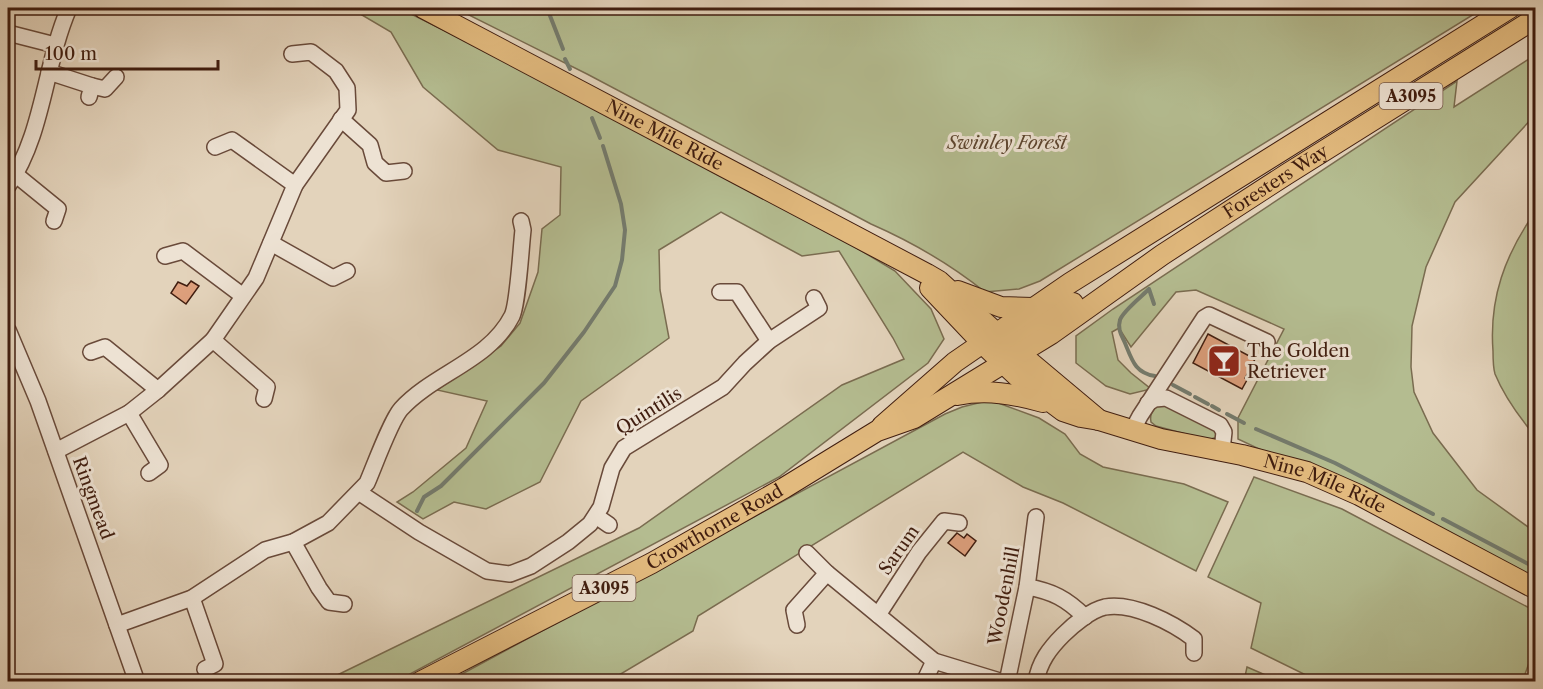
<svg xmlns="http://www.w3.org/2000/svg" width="1543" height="689" viewBox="0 0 1543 689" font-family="'Libre Caslon Text',serif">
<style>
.green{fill:#b4bc90;stroke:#7a6c50;stroke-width:1.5}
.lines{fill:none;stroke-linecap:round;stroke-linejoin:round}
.stream{stroke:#747b6d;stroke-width:4}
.building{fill:#dd9f7c;stroke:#401d0f;stroke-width:1.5}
.minor-casing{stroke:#694a3a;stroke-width:18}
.major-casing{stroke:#401d0f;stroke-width:22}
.minor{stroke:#ede2d3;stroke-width:15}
.major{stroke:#e2ba7e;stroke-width:20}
.labels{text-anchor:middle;stroke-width:6;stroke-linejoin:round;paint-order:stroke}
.shield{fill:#ede2d3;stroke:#74584a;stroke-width:1.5}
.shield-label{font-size:16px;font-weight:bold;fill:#401d0f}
.street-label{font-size:18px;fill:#401d0f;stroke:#ede2d3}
.park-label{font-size:18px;font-style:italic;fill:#5d452f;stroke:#ede2d3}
.poi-label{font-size:18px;fill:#401d0f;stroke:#ede2d3;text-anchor:start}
</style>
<rect width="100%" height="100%" fill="#e3d3bb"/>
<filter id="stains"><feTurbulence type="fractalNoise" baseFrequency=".00333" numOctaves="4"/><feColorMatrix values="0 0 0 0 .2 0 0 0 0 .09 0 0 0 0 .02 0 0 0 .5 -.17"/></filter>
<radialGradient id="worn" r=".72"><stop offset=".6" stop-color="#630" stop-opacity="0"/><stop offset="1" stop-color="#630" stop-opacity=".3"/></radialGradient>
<g class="green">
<polygon points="350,8 399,8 546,81 850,244 895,271 931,309 944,339 928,363 779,477 397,681 323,682 639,528 842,385 904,359 893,338 839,251 802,256 721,212 659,250 660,290 669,338 581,401 540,482 486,509 454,502 423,519 397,502 413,492 466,448 487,401 437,390 501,346 520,323 538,272 542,229 560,215 561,167 498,150 423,87 391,32"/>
<path d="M455 8H1484L1040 281 1019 289 985 292C950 264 912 242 871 224L587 74Z"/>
<polygon points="1535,55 1535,115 1455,202 1426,267 1412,326 1411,367 1414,392 1433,433 1477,490 1535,532 1535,579 1238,439 1238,418 1284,329 1196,290 1176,292 1131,347 1119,328 1112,332 1118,360 1131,373 1151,389 1130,394 1106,386 1076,363 1076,336 1113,309 1457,81 1454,107"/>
<path d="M1535 212V436C1520 418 1504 396 1495 374 1493 367 1493 358 1493 351 1489 298 1505 255 1535 212Z"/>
<polygon points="990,400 1039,418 1065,434 1080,454 1103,467 1184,484 1228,502 1196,571 1063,503 1023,487 963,452 698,616 693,631 609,681 447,682 945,414 962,407"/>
<path d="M1161 403 1217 429V437L1208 440 1156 426 1151 422C1149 413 1154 408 1161 403Z"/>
<polygon points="1254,477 1342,509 1535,611 1535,646 1524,677 1535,681 1318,681 1251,648 1261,603 1208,577"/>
<polygon points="1247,667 1279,681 1244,681"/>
</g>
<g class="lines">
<g class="stream">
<polyline points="547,8 563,49"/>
<polyline points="565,59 570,69"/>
<polyline points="592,118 600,138"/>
<path d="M1154 304 1149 289C1142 296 1122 312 1120 320 1117 329 1122 336 1125 343 1132 360 1135 373 1155 376"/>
<polyline points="1173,385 1190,394"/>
<polyline points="1195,397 1208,404"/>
<polyline points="1212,406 1219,410"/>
<polyline points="1227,414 1244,423"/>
<polyline points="1256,429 1335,463 1433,514"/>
<polyline points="417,511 424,497 441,486 544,383 584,332 615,286 622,260 625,230 621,204 603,146"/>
<polyline points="1443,519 1536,568"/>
</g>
</g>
<g class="building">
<polygon points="191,281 199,286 186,304 171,293 178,282 187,286"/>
<polygon points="1208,334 1255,359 1245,378 1247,380 1242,389 1193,363"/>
<polygon points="957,533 964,538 967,534 976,541 965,556 948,543"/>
</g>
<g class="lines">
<g class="minor-casing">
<g id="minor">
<polyline points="8,33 55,45"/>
<polyline points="49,72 92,86 89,97"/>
<polyline points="92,86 105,89 116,77"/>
<polyline points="341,119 370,145 375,163 386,173 404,171"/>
<polyline points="215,147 232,140 295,185"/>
<polyline points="15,174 58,209 54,221"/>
<path d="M8 186C44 133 44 66 69 8"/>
<polyline points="271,243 333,278 347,271"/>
<polyline points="165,256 183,251 243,296"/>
<polyline points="720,292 737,292 769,341"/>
<polyline points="8,330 38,401 137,682"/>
<polyline points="213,340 267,387 264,399"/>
<polyline points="91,352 105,347 158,390"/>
<polyline points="1148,403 1155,399 1166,398 1220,425 1224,432 1222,450"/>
<polyline points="129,413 160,465 149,473"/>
<polyline points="1132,431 1140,416 1204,318 1209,315 1267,342"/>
<polyline points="56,451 129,413 158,390 213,340 256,278 295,185 348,110 347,88 336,71 311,52 292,54"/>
<polyline points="360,493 419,532 487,571 510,574 531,566 568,542 590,524 601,507 612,468 624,448 723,387 745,363 769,341 819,308 814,298"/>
<polyline points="596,516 609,525"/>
<polyline points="293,542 319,588 329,602 344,604"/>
<polyline points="807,553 827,573 934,661 1003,682"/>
<path d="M1027 587C1052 591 1067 599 1085 617"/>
<polyline points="192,598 215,664 205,669"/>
<polyline points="878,615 919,552 944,521 959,523"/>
<path d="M117 625 192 598 265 550 293 542 328 523 367 483C374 467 391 420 401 409 434 373 489 361 512 316 518 304 521 247 523 230L521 221"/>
<polyline points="797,625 794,610 827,573"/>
<polyline points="924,682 934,661"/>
<polyline points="1007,682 1027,587 1036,517"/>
<path d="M1036 682C1039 662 1050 648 1063 635 1073 625 1091 610 1105 607 1133 602 1173 623 1194 639V653"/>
</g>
</g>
<g class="major-casing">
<g id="major">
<path id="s1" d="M423 8 927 274 939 281 1006 342 1099 420"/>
<path id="s2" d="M930 288 982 343 1019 378 1063 411 1081 417 1099 420 1161 439 1242 455 1307 472 1359 495 1536 589"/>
<polyline points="958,291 1001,307 1033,308"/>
<polyline points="996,346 1020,336 1073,303"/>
<path d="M957 395C987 389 1014 394 1043 402"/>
<polyline points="882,426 955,362 1070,283 1510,8"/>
<path id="s3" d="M420 682 652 563 784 488 877 431 914 418 1051 334 1162 255 1287 174 1536 18"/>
</g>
</g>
<use href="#minor" class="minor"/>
<use href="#major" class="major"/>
</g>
<defs>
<g id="bar-square" transform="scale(1.725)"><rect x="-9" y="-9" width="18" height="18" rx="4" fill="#8f2418" stroke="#ede2d3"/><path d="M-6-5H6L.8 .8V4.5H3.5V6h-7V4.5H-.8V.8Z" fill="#fff"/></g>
</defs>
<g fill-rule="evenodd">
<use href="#bar-square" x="1224" y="361"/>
</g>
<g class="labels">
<g class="shield">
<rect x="1379.5" y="83" width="63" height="26" rx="4.5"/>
<rect x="572.5" y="575" width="63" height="26" rx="4.5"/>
</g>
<g class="shield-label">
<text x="1411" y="102">A3095</text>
<text x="604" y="594">A3095</text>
</g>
<g class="street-label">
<text dy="6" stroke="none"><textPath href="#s1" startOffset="273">Nine Mile Ride</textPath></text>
<text dy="6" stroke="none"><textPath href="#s3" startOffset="993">Foresters Way</textPath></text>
<text transform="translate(649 411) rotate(-32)" y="6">Quintilis</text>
<text dy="6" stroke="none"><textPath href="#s2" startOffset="454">Nine Mile Ride</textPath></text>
<text transform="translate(93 498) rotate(70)" y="6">Ringmead</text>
<text dy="6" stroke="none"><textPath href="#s3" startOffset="333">Crowthorne Road</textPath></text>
<text transform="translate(899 550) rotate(-55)" y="6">Sarum</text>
<text transform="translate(1004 596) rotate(-79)" y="6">Woodenhill</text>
</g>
<g class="park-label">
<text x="1007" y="149">Swinley Forest</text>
</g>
<g class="poi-label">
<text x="1247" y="357">The Golden<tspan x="1247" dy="21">Retriever</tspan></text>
</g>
</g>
<rect width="1543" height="689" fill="none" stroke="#e3d3bb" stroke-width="30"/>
<rect x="9" y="9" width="1525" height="671" fill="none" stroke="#401d0f" stroke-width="3"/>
<rect x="15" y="15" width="1513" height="659" fill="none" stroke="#401d0f" stroke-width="1.5"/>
<path d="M36 60v9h182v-9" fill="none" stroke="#401d0f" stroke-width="3"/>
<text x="45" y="60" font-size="18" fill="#401d0f" stroke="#ede2d3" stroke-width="4.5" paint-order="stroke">100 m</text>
<rect width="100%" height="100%" filter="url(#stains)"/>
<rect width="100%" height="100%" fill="url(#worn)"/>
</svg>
